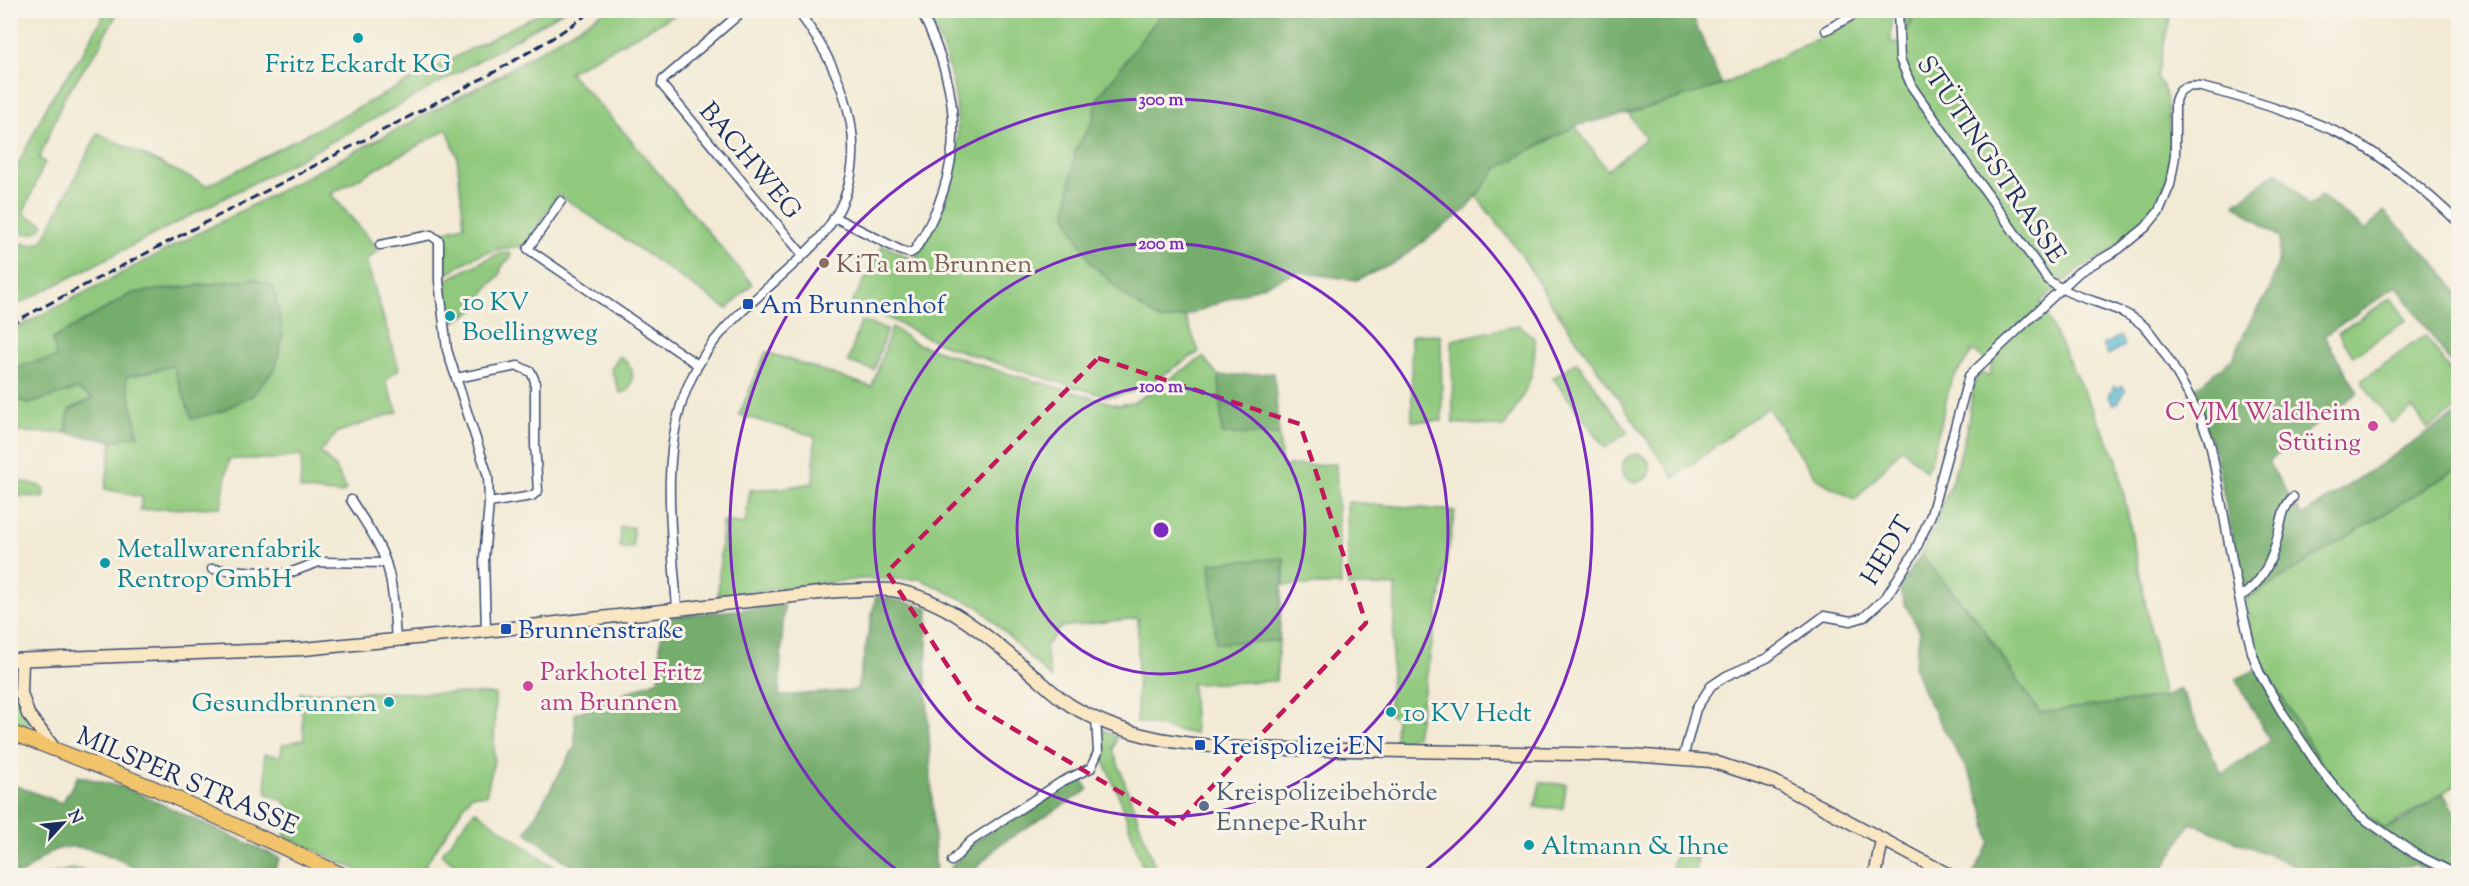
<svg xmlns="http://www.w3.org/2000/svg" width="2469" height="886" viewBox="0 0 2469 886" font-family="'Sorts Mill Goudy',serif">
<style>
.green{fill:#90c97d;stroke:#567c6e;stroke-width:1.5}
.forest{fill:#74ad6c;stroke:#486e65;stroke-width:1.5}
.water{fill:#4eb5cd;stroke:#347296;stroke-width:1.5}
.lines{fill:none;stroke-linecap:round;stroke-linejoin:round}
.street-casing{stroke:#3b4b70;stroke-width:11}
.secondary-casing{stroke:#3b4b70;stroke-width:15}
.primary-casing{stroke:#3b4b70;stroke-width:16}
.street{stroke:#fff;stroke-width:8}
.secondary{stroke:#f9e7c3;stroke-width:12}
.primary{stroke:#f1c36a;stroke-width:14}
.rail{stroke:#1b2f5e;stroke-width:3;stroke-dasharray:9 4.5;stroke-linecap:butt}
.marked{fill:none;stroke:#c2185b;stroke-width:4.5;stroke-dasharray:12 8;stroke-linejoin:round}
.ring{fill:none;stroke:#7b2cbf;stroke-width:3}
.culture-dot{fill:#0f9aa8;stroke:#f7f3e8;stroke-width:2}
.education-dot{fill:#8d6e63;stroke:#f7f3e8;stroke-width:2}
.transit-dot{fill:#1a4fb4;stroke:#f7f3e8;stroke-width:2}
.hotel-dot{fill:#d1479c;stroke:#f7f3e8;stroke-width:2}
.service-dot{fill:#5c6f8a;stroke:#f7f3e8;stroke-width:2}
.labels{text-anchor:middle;stroke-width:6;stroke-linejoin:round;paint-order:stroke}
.culture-label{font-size:26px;fill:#0d838f;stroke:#f7f3e8;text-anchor:start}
.street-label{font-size:26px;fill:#1b2f5e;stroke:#f7f3e8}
.education-label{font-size:26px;fill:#785e54;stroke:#f7f3e8;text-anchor:start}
.transit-label{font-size:26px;fill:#164399;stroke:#f7f3e8;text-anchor:start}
.hotel-label{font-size:26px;fill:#b23c85;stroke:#f7f3e8;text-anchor:end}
.service-label{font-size:26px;fill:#4e5e75;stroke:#f7f3e8;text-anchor:start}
.centre{fill:#7b2cbf;stroke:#f7f3e8;stroke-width:3}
.ring-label{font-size:18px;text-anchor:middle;font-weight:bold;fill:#7b2cbf;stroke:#f7f3e8;stroke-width:6;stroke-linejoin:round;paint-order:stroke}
</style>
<rect width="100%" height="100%" fill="#f7f3e8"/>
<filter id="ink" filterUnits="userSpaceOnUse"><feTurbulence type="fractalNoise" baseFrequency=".0167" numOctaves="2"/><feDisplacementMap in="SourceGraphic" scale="12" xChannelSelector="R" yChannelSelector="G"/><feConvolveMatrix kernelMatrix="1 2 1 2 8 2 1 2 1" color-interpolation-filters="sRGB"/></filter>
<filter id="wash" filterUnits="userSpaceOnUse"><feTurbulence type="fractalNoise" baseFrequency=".008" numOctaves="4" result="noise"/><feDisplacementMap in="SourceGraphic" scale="24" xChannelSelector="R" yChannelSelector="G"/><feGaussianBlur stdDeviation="1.35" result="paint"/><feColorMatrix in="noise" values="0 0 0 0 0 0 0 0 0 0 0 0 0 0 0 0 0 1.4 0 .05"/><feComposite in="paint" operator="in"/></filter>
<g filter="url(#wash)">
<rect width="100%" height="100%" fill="#f2ead4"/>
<g class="green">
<path d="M2160 10 2170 17 2157 77C2168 89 2167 109 2169 125 2175 177 2161 213 2119 245 2105 256 2089 263 2076 272 2063 281 2052 292 2040 302L2117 460 2164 697 2040 713 1977 620 1921 555C1941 513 1959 468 1968 422 1972 405 1970 388 1979 372L1989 377 1992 364 1973 351 1951 381 1931 461 1926 471 1902 448 1855 500 1817 479 1767 407 1674 478 1549 300 1521 254 1476 196 1497 168 1575 126 1607 170 1646 138 1628 113 1722 85 1874 11H1892L1891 43H1903L1916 11Z"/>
<path d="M106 11H119L103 37 102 43 65 96 39 159 45 162 23 214 44 224C36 238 22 235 11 227V179L49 102 81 56Z"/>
<path d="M544 11H563C385 119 196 212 11 308V240L27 245 42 242 98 133 207 186Z"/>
<path d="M605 11H682L569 72 623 131 752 284 727 309 558 194 526 246C505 247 487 250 469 260 460 265 454 271 444 275L445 231 464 226 457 156 447 129 331 194 379 250 366 260 399 369 385 381 398 412 338 432 320 452 335 467 346 490 341 494 300 489 302 455 275 459H229L221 507 140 510 142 497 105 489 112 441 138 435 126 377 173 366 193 419 283 333 273 287 255 279 133 293 53 339 57 358 25 364 11 374V331L492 80Z"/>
<path d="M925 11H1163L1098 98 1093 121 1075 151 1162 321 1185 316 1199 352C1172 368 1137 398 1106 396 1050 380 993 363 939 343 910 331 882 311 851 305L883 245 914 260C922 246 932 231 939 216 970 148 960 74 925 11Z"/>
<polygon points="510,253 511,257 502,266 499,276 486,289 476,309 449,325 444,281 497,254"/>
<polygon points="2391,298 2407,320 2353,356 2338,333"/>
<polygon points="861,321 887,329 874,370 848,362"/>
<path d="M1519 325 1535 339C1535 382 1526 391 1504 427L1453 423 1452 340Z"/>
<polygon points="892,327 915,343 996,370 1118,405 1135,402 1203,357 1219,376 1222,433 1279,435 1282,466 1336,464 1341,585 1284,585 1284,558 1216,642 1279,641 1276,681 1192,684 1195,734 1137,722 1138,618 1061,627 1045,647 1051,678 979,607 920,579 860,579 718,596 722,521 745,524 750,490 783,488 813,483 815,436 739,415 766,352 872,387"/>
<polygon points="1416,334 1441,335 1442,421 1412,421 1411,337"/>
<polygon points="2425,335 2458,381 2458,407 2428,429 2413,408 2392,423 2361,381"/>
<path d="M620 356C634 366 636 376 628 391L620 393 611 369Z"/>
<polygon points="1577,362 1628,432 1605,448 1553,378"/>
<polygon points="77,389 94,398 69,410 66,433 11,432 11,396 28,404"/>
<circle cx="1636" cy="468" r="14"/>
<polygon points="2458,468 2458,784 2385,829 2356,808 2320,762 2255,653 2245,600"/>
<polygon points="11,480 39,485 43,488 45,496 44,498 14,495 13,506 11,506"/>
<polygon points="1347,502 1455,511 1416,737 1395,742 1396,719 1389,714 1396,586 1348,586"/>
<rect x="620" y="527" width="13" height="21"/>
<polygon points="10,669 29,723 27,726 11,719"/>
<polygon points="369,692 495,694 494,761 486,795 471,795 419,875 368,875 284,836 292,812 284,801 267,794 264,754 281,756 282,745 304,739 300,693"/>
<polygon points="1098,727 1117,737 1113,750 1158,875 1145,875 1121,801 1100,752"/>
<polygon points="1540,783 1566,784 1563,808 1535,807"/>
<polygon points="475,810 565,875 470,875 441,854"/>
<polygon points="1676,851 1697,858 1695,875 1670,875"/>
<polygon points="859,868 896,875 797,876 791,873 768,876 689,876 697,873"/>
<polygon points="72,869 84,870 94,875 48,875"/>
</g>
<g class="forest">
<polygon points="1163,11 1690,11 1722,85 1634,112 1575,126 1497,168 1467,209 1394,263 1357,280 1298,272 1185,316 1162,321 1126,297 1090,262 1066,215 1075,151 1093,121 1098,98"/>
<polygon points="1905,11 1916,11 1903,43"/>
<polygon points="2277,171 2309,206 2321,196 2366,230 2384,211 2439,268 2458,294 2458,373 2397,286 2324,336 2358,392 2268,462 2302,516 2458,413 2458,468 2245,600 2215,451 2190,393 2233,358 2250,321 2269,292 2278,262 2280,238 2235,204"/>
<polygon points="255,279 273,286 283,333 276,367 253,395 222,411 192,419 173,366 126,377 138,435 112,441 66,433 69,410 93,398 77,389 28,404 11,396 11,374 25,364 56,358 53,339 133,293"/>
<polygon points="1274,373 1279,435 1222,434 1219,376"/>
<polygon points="1921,555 1977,620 2040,713 2164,697 2180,689 2222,774 2270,741 2236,679 2264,666 2320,762 2356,808 2385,828 2401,822 2443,793 2458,818 2458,875 2438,875 2414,865 2359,871 2360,875 2319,875 2191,823 2159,875 1975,875 1973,874 1990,842 1983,810 1974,783 1923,692 1914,667 1920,632 1904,603 1899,587"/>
<polygon points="1284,558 1279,641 1216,643 1210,563"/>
<polygon points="876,596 928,607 926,677 936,875 897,875 858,867 697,873 689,876 583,875 526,832 575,746 575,714 658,680 662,618 784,605 779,696 857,690"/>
<polygon points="1080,774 1088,790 1000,844 969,875 944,876 971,844"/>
<path d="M78 776 126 788 280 858 272 875H145C122 860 82 838 53 851 37 858 29 876 11 875V784L62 803Z"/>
</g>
<g class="water">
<polygon points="2120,336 2125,346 2108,355 2103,345"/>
<polygon points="2121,385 2126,390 2118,403 2113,404 2109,396 2114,386 2118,390"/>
</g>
</g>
<g filter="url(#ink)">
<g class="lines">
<g class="street-casing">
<g id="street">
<polyline points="744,10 663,80 662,85 802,254"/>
<path d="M1898 10 1900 59 1912 87 2048 280C2069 296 2095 300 2120 311 2129 315 2139 321 2147 329 2167 352 2203 417 2211 447L2239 597 2252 652 2259 672 2282 712 2321 770 2356 813 2415 854 2458 875"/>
<polyline points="1826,30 1862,10"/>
<polyline points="561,201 528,249 698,365"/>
<path d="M834 217 902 251 910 253 915 250C966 170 964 93 920 10"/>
<polyline points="380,245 431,235 439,241 439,281 447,350 488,476 489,503 484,558 486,631"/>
<polyline points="456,378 518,366 531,372 535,381 535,445 538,491 532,496 489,503"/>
<path d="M351 500C364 521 380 542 387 566 394 589 394 615 396 640"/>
<polyline points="212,569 276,573 289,573 319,562 386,563"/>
<path d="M2239 597C2261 586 2273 559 2278 535 2282 520 2282 508 2293 497"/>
<path d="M677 609C672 535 658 449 691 379 718 319 776 287 819 239 882 167 848 77 797 10"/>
<path d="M1683 758 1696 709 1711 686 1726 676 1767 658 1824 616 1851 621 1864 617 1886 597 1914 553 1931 515 1969 376 2079 272 2119 249 2146 227 2159 211 2170 185 2175 156V101C2179 87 2188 85 2201 87 2249 99 2296 113 2341 134 2379 152 2428 193 2458 222"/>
<polyline points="952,861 971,841 1061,782 1091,768 1098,752 1096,718"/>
</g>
</g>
<g class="secondary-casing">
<g id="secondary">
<path d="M10 660 304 649 486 631 837 591C854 591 874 588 892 590 946 598 991 639 1031 673 1044 684 1056 696 1070 705 1122 737 1182 745 1241 748L1632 755 1711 761 1775 782 1951 876"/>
<polyline points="22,660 21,693 28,714 53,747"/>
<polyline points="1875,876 1882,840"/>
</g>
</g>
<g class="primary-casing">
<polyline id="primary" points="10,732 154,788 345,876"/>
</g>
<use href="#street" class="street"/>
<use href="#secondary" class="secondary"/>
<use href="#primary" class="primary"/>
<polyline class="rail" points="10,324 491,74 551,39 594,10"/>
</g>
</g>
<path class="marked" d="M1098 358 1300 424 1366 623 1176 825 973 705 887 572Z"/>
<g class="ring">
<circle cx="1161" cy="530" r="144"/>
<circle cx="1161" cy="530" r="287"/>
<path d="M902 874A431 431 0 1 1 1420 874"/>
</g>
<g class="culture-dot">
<circle cx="358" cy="38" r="6"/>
<circle cx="450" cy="316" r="6"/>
<circle cx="105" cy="563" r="6"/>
<circle cx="389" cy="702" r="6"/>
<circle cx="1391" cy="712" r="6"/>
<circle cx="1529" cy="845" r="6"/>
</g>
<circle class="education-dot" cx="824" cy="263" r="6"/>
<g class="transit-dot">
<rect x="742" y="298" width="12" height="12" rx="3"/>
<rect x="500" y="623" width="12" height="12" rx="3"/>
<rect x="1194" y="739" width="12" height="12" rx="3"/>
</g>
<g class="hotel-dot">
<circle cx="2373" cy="426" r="6"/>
<circle cx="528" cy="686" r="6"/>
</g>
<circle class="service-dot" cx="1204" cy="806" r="6"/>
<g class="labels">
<g class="culture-label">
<text x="358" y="72" text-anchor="middle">Fritz Eckardt KG</text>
<text x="462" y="310">10 KV<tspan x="462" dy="30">Boellingweg</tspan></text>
<text x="117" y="557">Metallwarenfabrik<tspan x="117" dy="30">Rentrop GmbH</tspan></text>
<text x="377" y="711" text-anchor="end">Gesundbrunnen</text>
<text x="1403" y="721">10 KV Hedt</text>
<text x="1541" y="854">Altmann &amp; Ihne</text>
</g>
<g class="street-label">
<text transform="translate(1992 159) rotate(56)" y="9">STÜTINGSTRASSE</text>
<text transform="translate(751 160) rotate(50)" y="9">BACHWEG</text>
<text transform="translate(1886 550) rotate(-59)" y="9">HEDT</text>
<text transform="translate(188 780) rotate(23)" y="9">MILSPER STRASSE</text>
</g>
<g class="education-label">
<text x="836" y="272">KiTa am Brunnen</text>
</g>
<g class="transit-label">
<text x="760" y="313">Am Brunnenhof</text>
<text x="518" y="638">Brunnenstraße</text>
<text x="1212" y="754">Kreispolizei EN</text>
</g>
<g class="hotel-label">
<text x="2361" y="420">CVJM Waldheim<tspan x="2361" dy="30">Stüting</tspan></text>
<text x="540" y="680" text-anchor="start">Parkhotel Fritz<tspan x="540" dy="30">am Brunnen</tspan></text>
</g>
<g class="service-label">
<text x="1216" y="800">Kreispolizeibehörde<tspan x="1216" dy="30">Ennepe-Ruhr</tspan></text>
</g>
</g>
<circle cx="1161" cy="530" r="9" class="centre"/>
<g class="ring-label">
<text x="1161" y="105">300 m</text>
<text x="1161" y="249">200 m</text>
<text x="1161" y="392">100 m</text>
</g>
<rect width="2469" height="886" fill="none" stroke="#f7f3e8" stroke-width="36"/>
<g transform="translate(63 823) rotate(63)" stroke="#f7f3e8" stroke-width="4.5" paint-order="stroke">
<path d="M0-4.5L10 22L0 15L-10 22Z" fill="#1b2f5e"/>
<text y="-9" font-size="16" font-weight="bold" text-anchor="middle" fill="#1b2f5e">N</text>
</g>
</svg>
